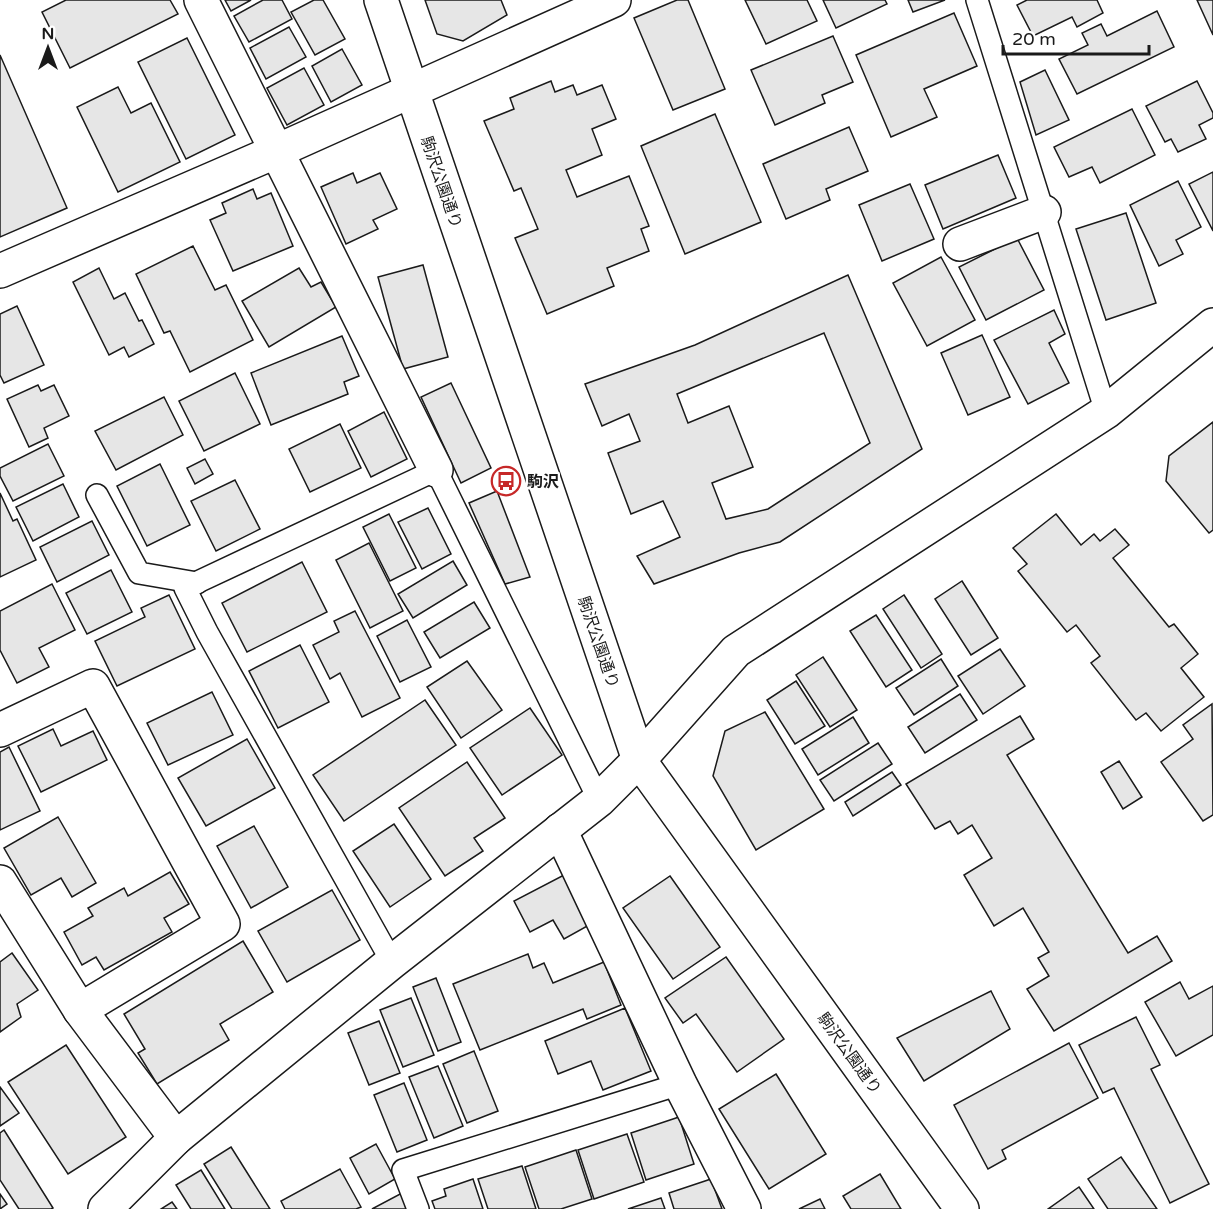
<svg xmlns="http://www.w3.org/2000/svg" width="1213" height="1209" viewBox="0 0 1213 1209" font-family="'Varela Round','Noto Sans JP',sans-serif">
<style>
.building{fill:#e6e6e6;stroke:#1a1a1a;stroke-width:1.5;fill-rule:evenodd}
.lines{fill:none;stroke-linecap:round;stroke-linejoin:round}
.lane-casing{stroke:#1a1a1a;stroke-width:24}
.street-casing{stroke:#1a1a1a;stroke-width:36}
.secondary-casing{stroke:#1a1a1a;stroke-width:36}
.lane{stroke:#fff;stroke-width:21}
.street{stroke:#fff;stroke-width:33}
.secondary{stroke:#fff;stroke-width:33}
.labels{text-anchor:middle;stroke-width:4.5;stroke-linejoin:round;paint-order:stroke}
.street-label{font-size:16px;fill:#1a1a1a;stroke:#fff}
.poi-label{font-size:16px;font-weight:bold;fill:#1a1a1a;stroke:#fff;text-anchor:start}
</style>
<rect width="100%" height="100%" fill="#fff"/>
<g class="building">
<polygon points="66,0 170,0 178,14 70,68 42,12"/>
<polygon points="225,0 251,0 231,11"/>
<polygon points="263,0 282,0 292,19 249,42 234,16"/>
<polygon points="314,0 323,0 345,39 315,55 291,12"/>
<polygon points="425,0 501,0 507,15 463,41 437,34"/>
<polygon points="677,0 688,0 725,89 673,110 634,18"/>
<polygon points="745,0 807,0 817,21 766,44"/>
<polygon points="823,0 885,0 887,4 836,28"/>
<polygon points="908,0 945,0 913,12"/>
<polygon points="1027,0 1097,0 1103,13 1077,27 1072,17 1033,36 1017,5"/>
<polygon points="1197,0 1213,0 1213,35"/>
<polygon points="1157,11 1174,47 1077,94 1059,59 1088,45 1082,33 1101,24 1107,36"/>
<polygon points="954,13 977,66 924,89 937,117 891,137 856,55"/>
<polygon points="289,27 306,57 266,79 250,48"/>
<polygon points="833,36 853,82 822,95 825,103 775,125 751,70"/>
<polygon points="187,38 235,135 186,159 138,62"/>
<polygon points="342,49 362,85 331,102 312,66"/>
<polygon points="0,55 67,208 0,237"/>
<polygon points="304,68 324,105 287,125 267,88"/>
<polygon points="1045,70 1069,120 1036,135 1020,82"/>
<polygon points="551,81 555,92 573,85 577,95 602,85 616,119 592,129 602,155 566,170 577,197 629,176 649,226 641,229 649,251 607,268 614,286 547,314 515,238 538,229 521,188 514,191 484,121 514,109 510,98"/>
<polygon points="1197,81 1213,113 1213,118 1199,125 1206,139 1178,152 1171,139 1165,142 1146,106"/>
<polygon points="118,87 131,113 151,103 180,162 118,192 77,107"/>
<polygon points="1132,109 1155,155 1100,183 1092,167 1069,177 1054,147"/>
<polygon points="715,114 761,222 685,254 641,146"/>
<polygon points="849,127 868,171 826,189 830,200 786,219 763,164"/>
<polygon points="998,155 1016,198 943,229 925,185"/>
<polygon points="1213,172 1213,231 1189,184"/>
<polygon points="353,173 357,183 380,173 397,209 373,220 378,229 346,244 321,187"/>
<polygon points="1178,181 1201,227 1176,240 1183,254 1159,266 1130,205"/>
<polygon points="910,184 934,239 882,261 859,205"/>
<polygon points="253,189 257,199 271,193 293,246 233,271 210,220 226,213 222,203"/>
<polygon points="1126,213 1156,303 1106,320 1076,229"/>
<polygon points="1017,238 1044,290 986,320 959,267"/>
<polygon points="193,246 215,290 226,285 253,340 190,372 170,331 164,333 136,274"/>
<polygon points="941,257 975,320 927,346 893,283"/>
<polygon points="423,265 448,357 403,369 378,277"/>
<polygon points="99,268 114,299 125,293 139,321 142,320 154,344 129,357 124,347 109,355 73,282"/>
<polygon points="299,268 311,287 321,282 336,307 269,347 242,301"/>
<path d="M848 275 922 449 780 542 739 553 654 584 637 556 680 537 663 501 631 514 608 453 640 441 629 414 602 426 585 384 695 345ZM824 333 870 443 768 509 726 519 712 483 753 467 729 406 688 423 677 394Z"/>
<polygon points="17,306 44,365 4,383 0,375 0,314"/>
<polygon points="1054,310 1065,334 1049,343 1069,383 1028,404 994,340"/>
<polygon points="982,335 1010,397 968,415 941,353"/>
<polygon points="342,336 359,376 344,382 348,394 271,425 251,373"/>
<polygon points="235,373 260,424 204,451 179,401"/>
<polygon points="451,383 491,468 461,483 421,397"/>
<polygon points="38,385 41,391 54,385 69,416 44,428 48,438 29,447 7,399"/>
<polygon points="164,397 183,435 116,470 95,431"/>
<polygon points="384,412 407,459 371,477 348,431"/>
<polygon points="1213,422 1213,530 1209,533 1166,481 1169,456"/>
<polygon points="340,424 361,468 310,492 289,449"/>
<polygon points="48,444 64,476 13,501 0,476 0,468"/>
<polygon points="205,459 213,474 195,484 187,468"/>
<polygon points="160,464 190,525 147,546 117,486"/>
<polygon points="235,480 260,529 216,551 191,501"/>
<polygon points="63,484 79,517 33,541 16,507"/>
<polygon points="497,491 530,577 505,584 469,503"/>
<polygon points="0,493 13,521 17,519 36,560 0,577"/>
<polygon points="428,508 451,554 422,569 398,522"/>
<polygon points="389,514 416,568 390,581 363,527"/>
<polygon points="1056,514 1081,545 1094,534 1100,541 1115,529 1129,545 1113,558 1169,627 1174,624 1198,654 1181,668 1204,697 1161,731 1146,713 1136,720 1091,663 1100,656 1076,625 1067,632 1018,571 1027,564 1013,548"/>
<polygon points="92,521 109,555 57,582 40,547"/>
<polygon points="369,543 403,611 370,628 336,560"/>
<polygon points="453,561 467,585 413,618 398,594"/>
<polygon points="302,562 327,612 247,652 222,603"/>
<polygon points="111,570 132,612 87,634 66,593"/>
<polygon points="962,581 998,638 971,655 935,599"/>
<polygon points="52,584 75,630 39,648 49,667 17,683 0,650 0,611"/>
<polygon points="169,595 195,649 117,686 95,641 145,617 141,608"/>
<polygon points="904,595 942,654 921,668 883,609"/>
<polygon points="474,602 490,628 440,658 424,632"/>
<polygon points="355,611 400,698 362,717 340,673 330,679 313,645 339,632 334,621"/>
<polygon points="876,615 912,670 886,687 850,631"/>
<polygon points="407,620 431,667 400,682 377,636"/>
<polygon points="300,645 329,702 278,728 249,671"/>
<polygon points="1000,649 1025,686 983,714 958,676"/>
<polygon points="823,657 857,710 830,727 796,675"/>
<polygon points="941,659 958,686 914,715 896,688"/>
<polygon points="467,661 502,710 461,738 427,687"/>
<polygon points="796,681 825,726 795,744 767,700"/>
<polygon points="212,692 233,735 168,765 147,723"/>
<polygon points="960,694 977,720 925,753 908,727"/>
<polygon points="425,700 456,745 344,821 313,775"/>
<polygon points="1212,704 1213,815 1203,821 1161,762 1193,739 1183,725"/>
<polygon points="530,708 562,755 502,795 470,748"/>
<polygon points="765,712 824,809 756,850 713,776 725,731"/>
<polygon points="1020,716 1034,739 1007,755 1128,953 1157,936 1172,961 1054,1031 1027,989 1049,976 1038,958 1049,952 1023,908 994,926 964,875 992,858 972,825 958,834 950,821 935,829 906,784"/>
<polygon points="853,717 869,743 818,775 802,749"/>
<polygon points="53,729 61,746 93,731 107,760 41,792 18,746"/>
<polygon points="247,739 275,788 206,826 178,778"/>
<polygon points="878,743 892,764 834,801 820,780"/>
<polygon points="9,747 40,811 0,830 0,752"/>
<polygon points="1119,761 1142,797 1123,809 1101,772"/>
<polygon points="467,762 505,818 474,838 483,851 445,876 399,808"/>
<polygon points="892,772 901,785 853,816 845,802"/>
<polygon points="58,817 96,883 72,897 61,878 31,895 4,848"/>
<polygon points="394,824 431,879 390,907 353,851"/>
<polygon points="254,826 288,887 251,908 217,846"/>
<polygon points="170,872 189,904 164,918 172,932 104,970 96,957 82,965 64,932 93,916 88,908 124,888 128,896"/>
<polygon points="564,875 591,924 564,939 553,920 530,932 514,901"/>
<polygon points="670,876 720,947 673,979 623,908"/>
<polygon points="332,890 360,940 287,982 258,931"/>
<polygon points="243,941 273,992 220,1024 229,1040 157,1084 138,1053 145,1049 124,1014"/>
<polygon points="12,953 38,990 17,1004 21,1017 0,1032 0,962"/>
<polygon points="528,954 533,968 544,963 553,983 604,962 621,1005 587,1019 583,1009 480,1050 453,984"/>
<polygon points="726,957 784,1039 737,1072 696,1014 683,1023 665,998"/>
<polygon points="436,978 461,1042 438,1051 413,987"/>
<polygon points="1180,982 1189,999 1213,986 1213,1035 1176,1056 1145,1002"/>
<polygon points="991,991 1010,1029 924,1081 897,1038"/>
<polygon points="411,998 434,1055 403,1067 380,1010"/>
<polygon points="625,1008 651,1071 603,1090 591,1061 558,1074 545,1041"/>
<polygon points="1136,1017 1160,1065 1151,1069 1209,1184 1170,1203 1114,1088 1103,1093 1079,1045"/>
<polygon points="379,1021 400,1073 369,1085 348,1033"/>
<polygon points="1069,1043 1098,1098 1002,1150 1006,1159 988,1169 954,1105"/>
<polygon points="66,1045 126,1137 68,1174 8,1082"/>
<polygon points="474,1051 498,1111 467,1123 443,1064"/>
<polygon points="438,1066 463,1126 434,1138 409,1077"/>
<polygon points="776,1074 826,1154 769,1189 719,1109"/>
<polygon points="404,1083 427,1140 397,1152 374,1095"/>
<polygon points="0,1087 19,1113 0,1126"/>
<polygon points="679,1117 694,1164 646,1180 631,1133"/>
<polygon points="4,1130 53,1208 51,1209 19,1209 0,1180 0,1133"/>
<polygon points="627,1134 644,1182 594,1199 578,1150"/>
<polygon points="376,1144 395,1179 369,1194 350,1158"/>
<polygon points="231,1147 270,1209 232,1209 204,1164"/>
<polygon points="576,1150 592,1199 561,1209 539,1209 525,1167"/>
<polygon points="1121,1157 1157,1209 1108,1209 1088,1179"/>
<polygon points="522,1166 536,1209 488,1209 478,1179"/>
<polygon points="340,1169 361,1207 356,1209 285,1209 281,1201"/>
<polygon points="201,1170 225,1209 191,1209 176,1185"/>
<polygon points="880,1174 901,1209 851,1209 843,1196"/>
<polygon points="473,1179 483,1209 435,1209 432,1201 446,1196 444,1189"/>
<polygon points="711,1179 722,1209 674,1209 669,1193"/>
<polygon points="1079,1187 1094,1209 1048,1209"/>
<polygon points="402,1193 411,1209 372,1209"/>
<polygon points="0,1194 7,1204 0,1209"/>
<polygon points="661,1198 665,1209 628,1209"/>
<polygon points="820,1199 825,1209 799,1209"/>
<polygon points="172,1202 177,1209 161,1209"/>
</g>
<g class="lines">
<g class="lane-casing">
<g id="lane">
<polyline points="977,0 1106,412"/>
<polyline points="97,495 139,573 197,583"/>
<polyline points="392,962 207,632 185,588 436,470 599,800"/>
<polyline points="418,1209 403,1170 680,1084"/>
</g>
</g>
<g class="street-casing">
<g id="street">
<polyline points="201,0 436,470"/>
<polyline points="960,244 1044,212"/>
<polyline points="0,271 277,151 614,0"/>
<polyline points="0,730 93,686 223,924 80,1010"/>
<polyline points="560,830 680,1084 744,1209"/>
<polyline points="0,882 80,1010 176,1138"/>
<polyline points="105,1209 176,1138 392,962 599,800 639,760 736,651 1106,412 1213,325"/>
</g>
</g>
<g class="secondary-casing">
<polyline id="secondary" points="381,0 639,760 962,1209"/>
</g>
<use href="#lane" class="lane"/>
<use href="#street" class="street"/>
<use href="#secondary" class="secondary"/>
</g>
<defs>
<g id="bus-ring" transform="scale(1.5)"><circle r="9.5" fill="#fff" stroke="#c62828" stroke-width="1.5"/><path d="M-5-6H5V4H4V6H2V4H-2V6H-4V4H-5ZM-3.5-4V0h7V-4ZM-3.5 1.2v1.5H-2V1.2ZM2 1.2v1.5H3.5V1.2Z" fill="#c62828"/></g>
</defs>
<g fill-rule="evenodd">
<use href="#bus-ring" x="506" y="481"/>
</g>
<g class="labels">
<g class="street-label">
<text transform="translate(442 182) rotate(71)" y="6">駒沢公園通り</text>
<text transform="translate(599 642) rotate(71)" y="6">駒沢公園通り</text>
<text transform="translate(850 1053) rotate(54)" y="6">駒沢公園通り</text>
</g>
<g class="poi-label">
<text x="527" y="487">駒沢</text>
</g>
</g>
<g transform="translate(48 48)" stroke="#ffffff" stroke-width="4.5" paint-order="stroke">
<path d="M0-4.5L10 22L0 15L-10 22Z" fill="#1a1a1a"/>
<text y="-9" font-size="16" font-weight="bold" text-anchor="middle" fill="#1a1a1a">N</text>
</g>
<path d="M1003 45v9h146v-9" fill="none" stroke="#1a1a1a" stroke-width="3"/>
<text x="1012" y="45" font-size="18" fill="#1a1a1a" stroke="#ffffff" stroke-width="4.5" paint-order="stroke">20 m</text>
</svg>
